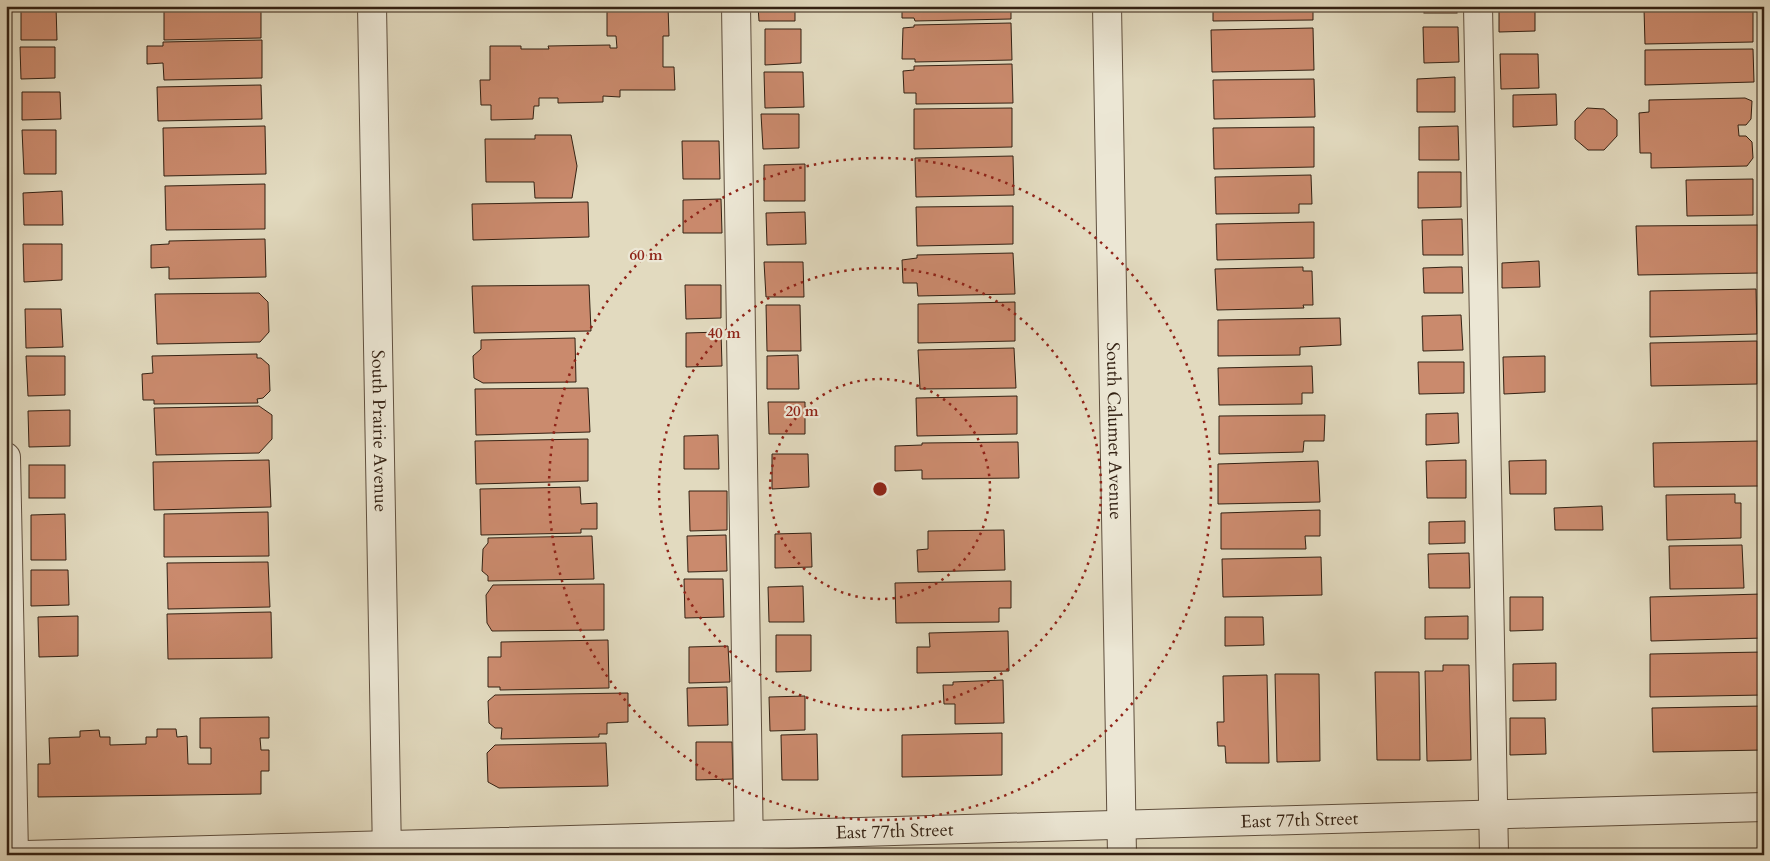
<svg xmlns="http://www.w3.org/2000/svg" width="1770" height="861" viewBox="0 0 1770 861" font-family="Cardo,serif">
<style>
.building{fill:#ca8a6d;stroke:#332113}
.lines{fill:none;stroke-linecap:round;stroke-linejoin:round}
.minor-casing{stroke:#5f4f3e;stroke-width:30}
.minor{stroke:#ece7d5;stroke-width:28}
.ring{fill:none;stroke:#8f2418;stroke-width:2.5;stroke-dasharray:2.5 5}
.labels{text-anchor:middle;stroke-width:4.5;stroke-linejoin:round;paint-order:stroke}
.street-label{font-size:18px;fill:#332113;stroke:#ece7d5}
.centre{fill:#8f2418;stroke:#ece7d5;stroke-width:2.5}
.ring-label{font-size:15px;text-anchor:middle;font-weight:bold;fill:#8f2418;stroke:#ece7d5;stroke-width:4.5;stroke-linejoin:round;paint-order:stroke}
</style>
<rect width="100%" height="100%" fill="#e2dabf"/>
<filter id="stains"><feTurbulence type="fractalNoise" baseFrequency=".004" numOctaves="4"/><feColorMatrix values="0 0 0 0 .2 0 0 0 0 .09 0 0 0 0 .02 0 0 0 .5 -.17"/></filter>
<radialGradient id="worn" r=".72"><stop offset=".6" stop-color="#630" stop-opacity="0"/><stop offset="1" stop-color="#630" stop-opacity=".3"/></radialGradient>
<g class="building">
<polygon points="21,6 56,6 57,40 21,40"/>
<polygon points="164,6 261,6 261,38 164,40"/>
<polygon points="607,6 668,6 669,36 663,36 663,67 674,67 675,90 620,90 620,97 603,96 603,102 558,103 558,98 539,98 539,106 534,106 533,119 491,120 491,105 481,105 480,80 490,80 490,46 521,46 521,49 549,49 548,46 610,45 610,48 617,48 616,36 607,36"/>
<polygon points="758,6 795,6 795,21 759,21"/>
<polygon points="902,6 1011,6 1011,19 915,21 914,18 902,18"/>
<polygon points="1213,6 1313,6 1313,20 1213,21"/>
<rect x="1424" y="6" width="33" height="7"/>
<polygon points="1753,6 1753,42 1645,44 1644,9"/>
<polygon points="1499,10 1535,10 1535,31 1499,32"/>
<polygon points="1011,23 1012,60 915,62 915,59 902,59 903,28 914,27 914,25"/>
<polygon points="1423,27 1458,27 1459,62 1424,63"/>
<polygon points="1313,28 1314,70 1212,72 1211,30"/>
<polygon points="765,29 801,29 801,63 765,65"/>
<polygon points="262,40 262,78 164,80 163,63 147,64 147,46 163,46 163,42"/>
<polygon points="20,47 55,47 55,78 21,79"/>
<polygon points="1753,49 1754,82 1645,85 1645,50"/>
<polygon points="1500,54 1538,54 1539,88 1501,89"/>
<polygon points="1012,64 1013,103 916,104 916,93 904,93 903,71 914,70 914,66"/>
<polygon points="764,72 803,72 804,107 765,108"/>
<polygon points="1455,77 1455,112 1417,112 1417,79"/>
<polygon points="1314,79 1315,117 1214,119 1213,80"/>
<polygon points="261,85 262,119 158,121 157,87"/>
<polygon points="22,92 60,92 61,119 22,120"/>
<polygon points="1556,94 1557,125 1513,127 1513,95"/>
<polygon points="1745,98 1752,101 1751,119 1746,125 1738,125 1739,136 1746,136 1752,142 1753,158 1747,166 1651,168 1651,153 1640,153 1639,113 1649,112 1649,100"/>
<polygon points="1012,108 1012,147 914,149 914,109"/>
<polygon points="1587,108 1604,109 1617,120 1617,136 1604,150 1588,150 1575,139 1575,121"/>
<polygon points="761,114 799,114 799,148 763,149"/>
<polygon points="265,126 266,174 164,176 163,128"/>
<polygon points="1458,126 1459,160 1419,160 1419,127"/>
<polygon points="1314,127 1314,167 1214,169 1213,128"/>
<polygon points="22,130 56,130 56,174 24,174"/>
<polygon points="535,135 571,135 577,166 572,198 535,198 534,182 486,182 485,139 535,139"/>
<polygon points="682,141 719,141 720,179 683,179"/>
<polygon points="1013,156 1014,195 916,197 915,158"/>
<polygon points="805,164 805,201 764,201 764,165"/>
<polygon points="1418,172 1461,172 1461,207 1418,208"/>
<polygon points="1311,175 1312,204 1299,204 1299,213 1216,214 1215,177"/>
<polygon points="1753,179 1753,215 1687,216 1686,180"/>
<polygon points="265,184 265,229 166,230 165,186"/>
<polygon points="62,191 63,225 24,225 23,193"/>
<polygon points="721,199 722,233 683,233 683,200"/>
<polygon points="588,202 589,237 473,240 472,204"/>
<polygon points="1013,206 1013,244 917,246 916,207"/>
<polygon points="805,212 806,244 767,245 766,213"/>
<polygon points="1462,219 1463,255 1423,255 1422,220"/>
<polygon points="1314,222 1314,258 1217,260 1216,224"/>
<polygon points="1758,225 1759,273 1638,275 1636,226"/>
<polygon points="265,239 266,277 169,279 169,267 151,268 151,245 169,244 169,241"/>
<polygon points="23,244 62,244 62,280 24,282"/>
<polygon points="1013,253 1015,294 918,296 917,283 903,283 902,260 917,258 917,255"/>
<polygon points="1539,261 1540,287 1502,288 1502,263"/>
<polygon points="764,262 803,262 804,297 766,297"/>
<polygon points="1303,267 1303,271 1312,271 1313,305 1303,305 1304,308 1217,310 1215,269"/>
<polygon points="1450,267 1462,267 1463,293 1424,293 1423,268"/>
<polygon points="589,285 591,331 474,333 472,286"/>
<polygon points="685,285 721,285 721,318 686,319"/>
<polygon points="1756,289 1757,334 1650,337 1650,291"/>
<polygon points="259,293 268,302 269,332 260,342 157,344 155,294"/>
<polygon points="1015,302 1015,341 918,343 918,304"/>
<polygon points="766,305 800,305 801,351 767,351"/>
<polygon points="25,309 61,309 63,347 26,348"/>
<polygon points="1461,315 1463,350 1423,351 1422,316"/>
<polygon points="1340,318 1341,345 1300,347 1300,355 1218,356 1218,320"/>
<polygon points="721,332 722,366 686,367 686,333"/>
<polygon points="575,338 576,382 483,383 474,378 473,356 481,349 481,340"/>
<polygon points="1757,341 1757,384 1651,386 1650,343"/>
<polygon points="1014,348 1016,388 920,389 918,350"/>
<polygon points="257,354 257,358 261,358 269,365 270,391 263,398 257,399 258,403 154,404 154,400 143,400 142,374 153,373 152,356"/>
<polygon points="798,355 799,389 767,389 767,356"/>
<polygon points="26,356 65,356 65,395 28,396"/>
<polygon points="1545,356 1545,392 1504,394 1503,357"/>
<polygon points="1418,362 1464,362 1464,393 1419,394"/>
<polygon points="1312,366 1313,393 1302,393 1302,404 1219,405 1218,368"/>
<polygon points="588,388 590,432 476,435 475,389"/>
<polygon points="1017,396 1017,434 917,436 916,398"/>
<polygon points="768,402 805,402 805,434 769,434"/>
<polygon points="259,406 272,415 272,439 259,453 156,455 154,408"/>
<polygon points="70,410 70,446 29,447 28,411"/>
<polygon points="1458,413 1459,443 1426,445 1426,414"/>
<polygon points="1325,415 1324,441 1304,441 1303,452 1219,454 1219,416"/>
<polygon points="718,435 719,469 684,469 684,436"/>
<polygon points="588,439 588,481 476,484 475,441"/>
<polygon points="1758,441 1760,486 1654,487 1653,443"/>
<polygon points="1018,442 1019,478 922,479 922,470 895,471 895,446 922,445 922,443"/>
<polygon points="772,454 808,454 809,487 772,489"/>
<polygon points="269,460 271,507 154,510 153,462"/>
<polygon points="1466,460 1466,498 1427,498 1426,461"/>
<polygon points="1546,460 1546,494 1510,494 1509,461"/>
<polygon points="1318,461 1320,502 1218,504 1218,464"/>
<rect x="29" y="465" width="36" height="33"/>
<polygon points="580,487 581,504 597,503 597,529 581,529 581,533 481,535 480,489"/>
<polygon points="689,491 727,491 727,530 690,531"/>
<polygon points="1735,494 1735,503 1741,503 1741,538 1667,540 1666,495"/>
<polygon points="1602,506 1603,530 1555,530 1554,508"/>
<polygon points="1320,510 1320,536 1305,536 1306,549 1221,549 1221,513"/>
<polygon points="268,512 269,556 164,557 164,514"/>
<polygon points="65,514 66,560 31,560 31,515"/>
<polygon points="1465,521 1465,543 1429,544 1429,522"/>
<polygon points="1004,530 1005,570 918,572 917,550 928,549 928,531"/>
<polygon points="811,533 812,567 775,568 775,534"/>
<polygon points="726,535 727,571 688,572 687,536"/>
<polygon points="592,536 594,579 488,581 488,576 482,571 483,549 488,543 488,538"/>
<polygon points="1742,545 1744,588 1670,589 1669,546"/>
<polygon points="1469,553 1470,588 1429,588 1428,554"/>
<polygon points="1321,557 1322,595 1223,597 1222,559"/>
<polygon points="268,562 270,607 168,609 167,563"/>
<polygon points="31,570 68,570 69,605 31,606"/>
<polygon points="684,579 723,579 724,617 685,618"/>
<polygon points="1011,581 1011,608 999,608 999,622 896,623 895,583"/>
<polygon points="604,584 604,630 492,631 487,623 486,595 493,585"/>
<polygon points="803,586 804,622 769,622 768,587"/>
<polygon points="1762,594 1764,638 1651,641 1650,597"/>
<polygon points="1510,597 1543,597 1543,630 1510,631"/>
<polygon points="271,612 272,658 168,659 167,614"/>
<polygon points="78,616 78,656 39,657 38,617"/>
<polygon points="1468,616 1468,639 1425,639 1425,617"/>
<polygon points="1225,617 1263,617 1264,645 1225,646"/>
<polygon points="1008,631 1009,671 917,673 917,647 930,647 929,633"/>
<polygon points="776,635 811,635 811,671 776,672"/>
<polygon points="608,640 609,688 500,690 500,687 488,687 488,657 501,657 501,642"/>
<polygon points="728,646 730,682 689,683 689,647"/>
<polygon points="1763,652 1763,695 1650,697 1650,654"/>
<polygon points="1556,663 1556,700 1513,701 1513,664"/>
<polygon points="1443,665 1469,665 1471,760 1427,761 1425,671 1443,671"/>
<polygon points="1375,672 1419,672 1420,760 1377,760"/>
<polygon points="1275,674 1319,674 1320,761 1277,762"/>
<polygon points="1267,675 1269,763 1226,763 1225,746 1218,746 1217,722 1224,722 1223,676"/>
<polygon points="1003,680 1004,723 955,724 955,704 944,704 943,685 953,685 953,682"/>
<polygon points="727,687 728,725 688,726 687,688"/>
<polygon points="628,693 628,722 607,723 607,734 599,734 599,737 501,739 502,728 495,728 489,723 488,701 495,695"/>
<polygon points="805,696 805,730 770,731 769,697"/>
<polygon points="1764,706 1764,750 1653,752 1652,708"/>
<polygon points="269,717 269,738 260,738 261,750 269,750 269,771 261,771 261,794 38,797 38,764 50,764 49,738 80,737 80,731 99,730 100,737 110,737 110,745 146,744 146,737 157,737 157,729 176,729 177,737 187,736 188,764 211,764 211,748 200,748 200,718"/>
<polygon points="1510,718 1545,718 1546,754 1510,755"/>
<polygon points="1002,733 1002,775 902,777 902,735"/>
<polygon points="817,734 818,780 782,780 781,735"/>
<polygon points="696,742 732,742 733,779 696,780"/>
<polygon points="606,743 608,786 499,788 488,782 487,753 495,745"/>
</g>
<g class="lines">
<g class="minor-casing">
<g id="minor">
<path id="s1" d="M372 6 387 855"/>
<polyline points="736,6 749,855"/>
<path id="s2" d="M1107 6 1122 855"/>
<polyline points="1478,6 1494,855"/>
<polyline points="6,457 14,855"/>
<path id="s3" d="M26 855 1764 807"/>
</g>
</g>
<use href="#minor" class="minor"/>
</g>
<g class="ring">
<circle cx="880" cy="489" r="110"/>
<circle cx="880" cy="489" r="221"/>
<circle cx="880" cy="489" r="331"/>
</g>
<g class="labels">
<g class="street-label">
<text dy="6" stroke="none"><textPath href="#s2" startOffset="425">South Calumet Avenue</textPath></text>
<text dy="6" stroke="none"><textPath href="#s1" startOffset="425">South Prairie Avenue</textPath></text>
<text dy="6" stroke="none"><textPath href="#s3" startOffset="1274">East 77th Street</textPath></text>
<text dy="6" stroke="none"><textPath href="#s3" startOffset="869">East 77th Street</textPath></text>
</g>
</g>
<circle cx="880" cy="489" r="8" class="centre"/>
<g class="ring-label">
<text x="646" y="260">60 m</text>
<text x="724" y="338">40 m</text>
<text x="802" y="416">20 m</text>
</g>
<rect width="1770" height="861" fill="none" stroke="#e2dabf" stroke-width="25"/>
<rect x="8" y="8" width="1755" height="846" fill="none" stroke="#332113" stroke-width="2.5"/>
<rect x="12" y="12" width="1745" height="836" fill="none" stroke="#332113"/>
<rect width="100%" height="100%" filter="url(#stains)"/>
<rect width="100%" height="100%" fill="url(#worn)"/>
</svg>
